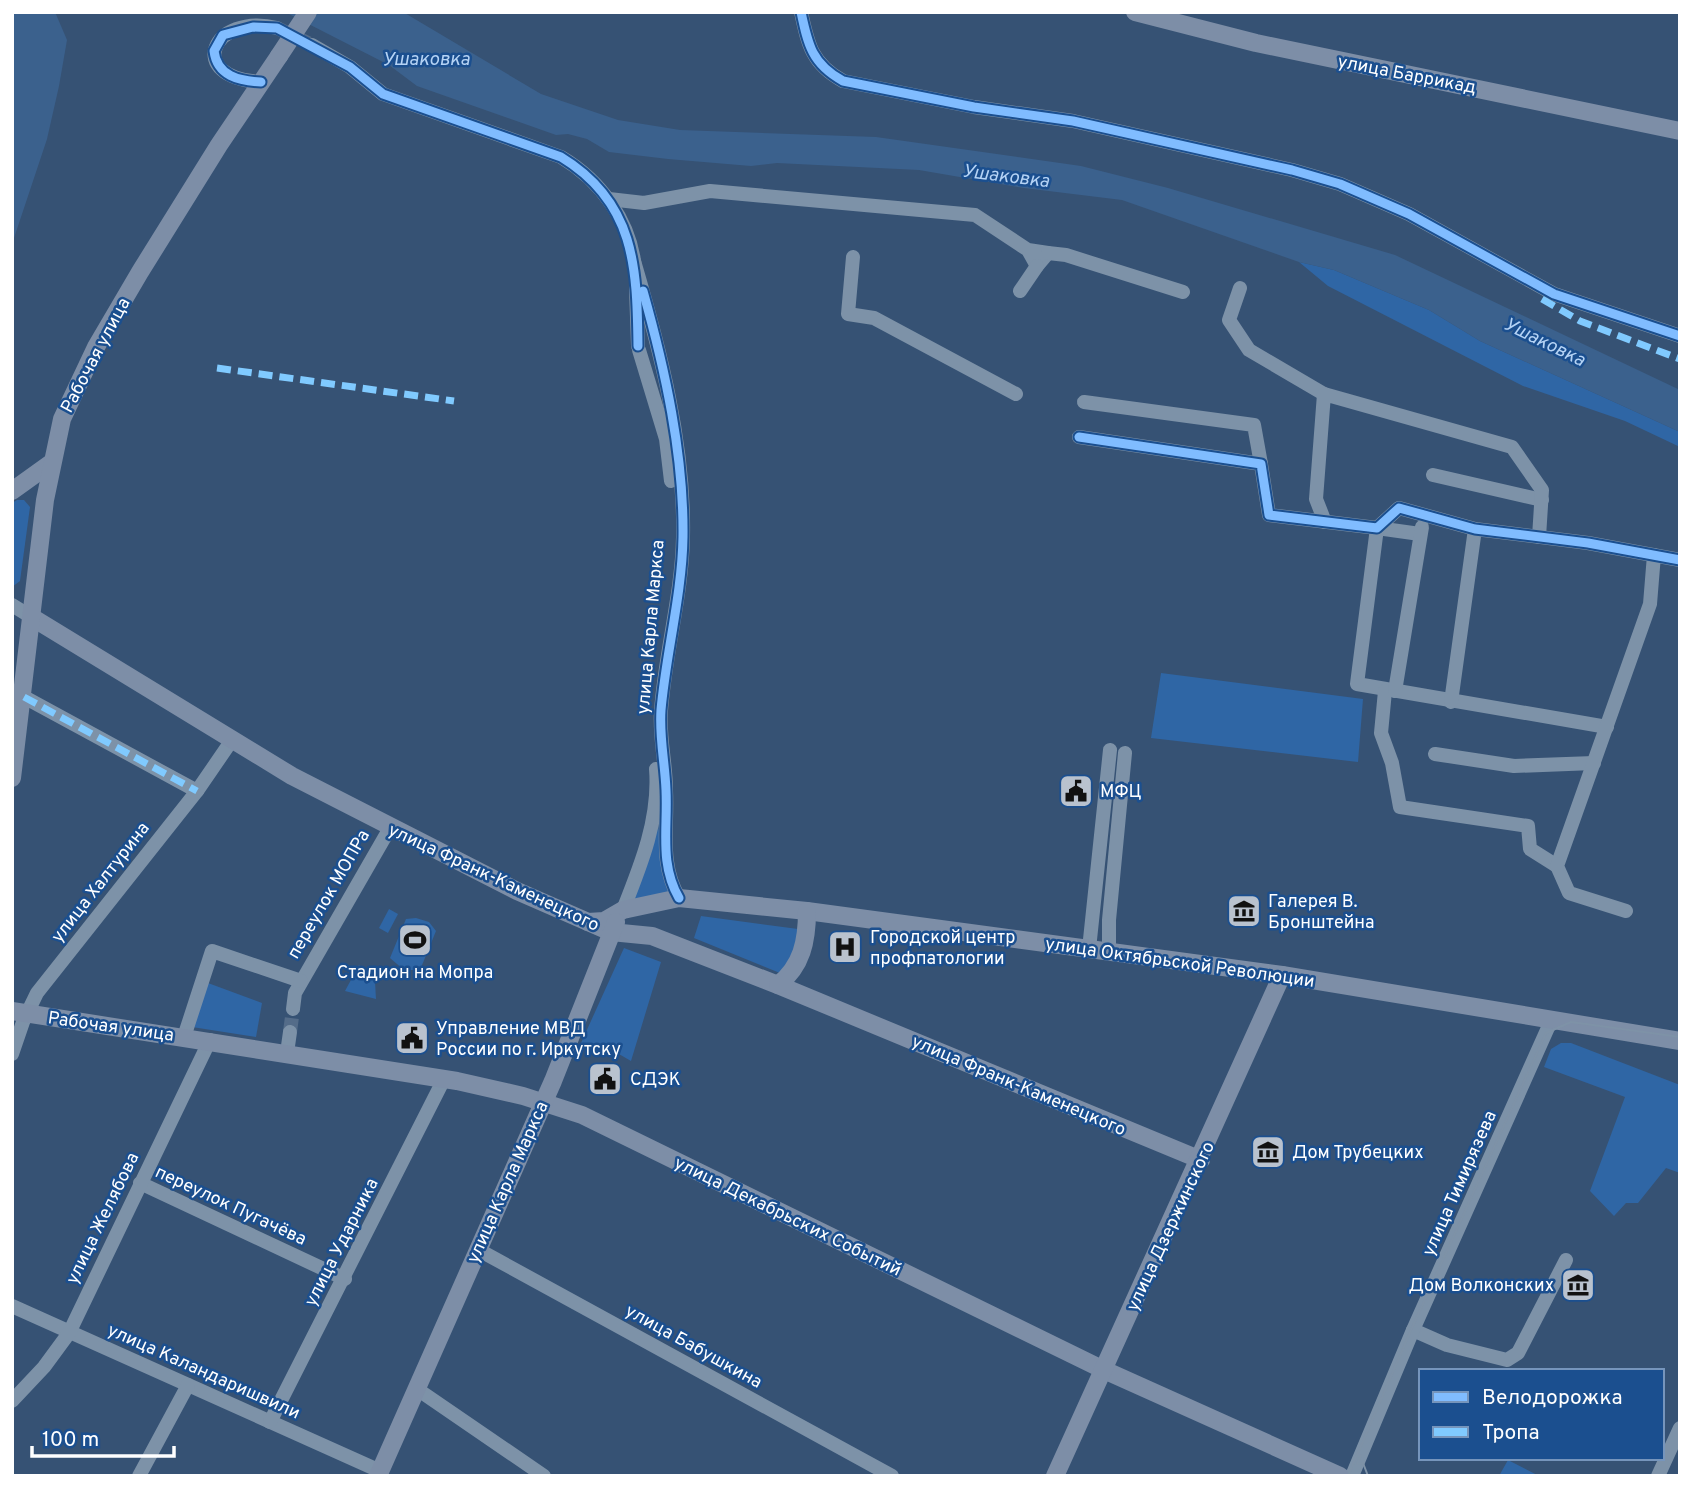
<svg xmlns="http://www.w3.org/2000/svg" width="1692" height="1488" viewBox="0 0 1692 1488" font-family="Overpass,sans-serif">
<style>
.green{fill:#2f66a5}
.water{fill:#3b618d}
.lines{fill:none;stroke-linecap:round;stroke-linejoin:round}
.minor-tunnel{stroke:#546c89;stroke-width:14;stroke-dasharray:14 7;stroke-linecap:butt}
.minor{stroke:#7d92a8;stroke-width:14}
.major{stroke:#7d8ea7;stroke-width:18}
.tram{stroke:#7e92a7;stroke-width:2}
.major-bridge{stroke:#7d8ea7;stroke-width:18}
.quiet{stroke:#80caff;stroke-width:7;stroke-dasharray:14 7;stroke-linecap:butt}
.cycleway-casing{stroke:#1b4f8f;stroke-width:13}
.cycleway{stroke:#80bcff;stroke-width:9}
.labels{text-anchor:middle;stroke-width:5;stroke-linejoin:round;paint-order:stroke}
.street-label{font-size:18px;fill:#fff;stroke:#1b4f8f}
.poi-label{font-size:18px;fill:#fff;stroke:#1b4f8f;text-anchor:start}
.water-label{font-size:19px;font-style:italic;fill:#b5d3f5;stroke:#1b4f8f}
</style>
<rect width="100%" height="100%" fill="#365274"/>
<g class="green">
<polygon points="1299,262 1334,270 1429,310 1480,341 1680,432 1680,447 1625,421 1523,386 1328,286"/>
<polygon points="17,500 24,500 30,507 20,581 12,587 12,503"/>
<polygon points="1161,673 1363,699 1358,762 1151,738"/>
<polygon points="657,814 664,878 674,895 629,904"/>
<polygon points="389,909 398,914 388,933 379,928"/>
<polygon points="701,916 798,929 796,954 780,973 694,938"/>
<polygon points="416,918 429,922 436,931 420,970 404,970 390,958 406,919"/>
<polygon points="624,948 661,962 631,1061 605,1046 601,1054 581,1043"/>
<polygon points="359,965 375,982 376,999 345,991"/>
<polygon points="208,983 262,1003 256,1037 192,1027"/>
<polygon points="1561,1043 1571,1043 1680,1085 1680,1173 1666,1168 1638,1203 1626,1203 1614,1216 1590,1191 1625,1097 1544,1067 1551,1049"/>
<polygon points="1508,1460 1539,1476 1499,1476"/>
</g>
<g class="water">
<polygon points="12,12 55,12 67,40 59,86 47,139 12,244"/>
<polygon points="285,12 403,12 541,94 618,120 680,130 876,137 1081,166 1168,188 1395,255 1680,390 1680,432 1480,341 1429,310 1334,270 1299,262 1122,200 1024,188 919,170 777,163 751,166 668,159 609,152 587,139 568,134 556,135 417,86 389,65"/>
</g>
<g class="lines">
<g class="minor-tunnel">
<polyline points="277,28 312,45"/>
<polyline points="290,1032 293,1009"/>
</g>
<g class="minor">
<path d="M801 12C808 45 812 64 843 81L974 107 1073 121 1292 170 1340 184 1409 214 1554 294 1680 336"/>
<path d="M312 45 350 67 383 94 561 157C600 180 631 221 635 269"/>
<path d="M261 82C184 78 212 12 277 28"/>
<polyline points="609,199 644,203 710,191 975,215 1028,250 1048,253 1037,266 1028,250"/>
<polyline points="1048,253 1066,255 1183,292"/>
<polyline points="853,257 848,314 874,318 1016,394"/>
<path d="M634 261C660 349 685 445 683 537 682 595 665 653 661 711 659 738 666 763 666 790 668 829 659 863 679 898"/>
<polyline points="1240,288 1229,320 1249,350 1324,394"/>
<polyline points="636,289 638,346"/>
<polyline points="1020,291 1037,266"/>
<polyline points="639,350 666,439 671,481"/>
<polyline points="1084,402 1254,425 1261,464"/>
<polyline points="1079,437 1261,464 1269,515 1377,528 1399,508 1475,529 1588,543 1680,560"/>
<polyline points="1433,475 1542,500"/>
<polyline points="1325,522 1316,499 1324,394 1512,447 1542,490 1539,537"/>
<polyline points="1420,534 1377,528 1357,684 1607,727"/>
<polyline points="12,605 33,618"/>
<polyline points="1385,691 1381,733 1392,763 1400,807 1528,826 1530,849 1557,866"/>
<polyline points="1395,691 1422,527"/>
<polyline points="24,697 197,791"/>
<polyline points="1451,702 1475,529"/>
<polyline points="1435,754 1514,766 1594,763"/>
<path d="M623 910C641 865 660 818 656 769"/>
<polyline points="1626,911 1569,893 1557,866 1650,604 1654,555"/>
<polyline points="1089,949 1110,750"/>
<polyline points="1109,952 1109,920 1125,753"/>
<polyline points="293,1009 295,993 390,828"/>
<polyline points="184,1037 212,951 301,981"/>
<polyline points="287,1053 290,1032"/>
<polyline points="12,1054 23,1022 37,993 197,791 232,740"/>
<polyline points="140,1183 345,1279"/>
<polyline points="477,1249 892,1476"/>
<polyline points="12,1306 380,1471"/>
<polyline points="1413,1330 1447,1345 1507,1360 1518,1353 1566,1260"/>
<polyline points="417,1389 544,1476"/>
<polyline points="12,1401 44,1367 69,1333 210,1040"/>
<polyline points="270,1422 444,1079"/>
<polyline points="139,1476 188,1385"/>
<polyline points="1352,1476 1413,1330 1551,1021"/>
<polyline points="1658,1476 1680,1428"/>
</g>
<g class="major">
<polyline points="1135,12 1256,43 1680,131"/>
<polyline points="12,491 51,463"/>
<polyline points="33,618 292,776 517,891 611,932 652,936 778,985 1201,1160"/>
<polyline points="12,778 45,500 62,419 96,347 140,272 219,145 279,56"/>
<polyline points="588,922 604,921 623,910 679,898 807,911 1282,975 1680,1041"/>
<path d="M778 985C802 966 807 941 807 911"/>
<polyline points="12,1011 457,1081 523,1096 582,1115 1104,1370 1340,1476"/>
<polyline points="378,1476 553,1081 616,922"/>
<polyline points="1055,1476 1282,975"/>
</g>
<g class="tram">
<polyline points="1361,1455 1357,1464 1363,1463 1368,1476"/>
<polyline points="1348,1476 1411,1330 1546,1033 1571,1022 1680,1037"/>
</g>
<polyline class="major-bridge" points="279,56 308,12"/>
<g class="quiet">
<polyline points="1542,299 1580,321 1680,359"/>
<polyline points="217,368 454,401"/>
<polyline points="24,697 197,791"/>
</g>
<g class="cycleway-casing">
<g id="cycleway">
<path d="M801 12C808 45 812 64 843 81L974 107 1073 121 1292 170 1340 184 1409 214 1554 294 1680 336"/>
<path d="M261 82C239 81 217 76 214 51L223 35 253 27 277 28 350 67 383 94 561 157C635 202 637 267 638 346"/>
<path d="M643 291C665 369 684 455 683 537 682 595 666 653 661 710 659 737 665 763 666 790 668 829 659 863 679 898"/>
<polyline points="1079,437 1261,464 1269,515 1377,528 1399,508 1475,529 1588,543 1680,560"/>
</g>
</g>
<use href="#cycleway" class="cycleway"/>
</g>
<defs>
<g id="civic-square" transform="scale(1.75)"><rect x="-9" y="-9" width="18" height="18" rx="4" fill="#b9c2ce" stroke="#1b4f8f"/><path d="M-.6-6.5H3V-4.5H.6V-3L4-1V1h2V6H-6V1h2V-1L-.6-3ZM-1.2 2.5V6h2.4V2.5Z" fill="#111"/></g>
<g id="museum-square" transform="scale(1.75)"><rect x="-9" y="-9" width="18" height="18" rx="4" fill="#b9c2ce" stroke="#1b4f8f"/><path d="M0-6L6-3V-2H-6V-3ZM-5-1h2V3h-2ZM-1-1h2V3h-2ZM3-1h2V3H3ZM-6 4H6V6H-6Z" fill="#111"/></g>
<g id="stadium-square" transform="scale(1.75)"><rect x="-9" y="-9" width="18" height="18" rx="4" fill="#b9c2ce" stroke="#1b4f8f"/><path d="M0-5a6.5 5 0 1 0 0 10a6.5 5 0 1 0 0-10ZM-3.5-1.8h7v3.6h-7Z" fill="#111"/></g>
<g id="hospital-square" transform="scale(1.75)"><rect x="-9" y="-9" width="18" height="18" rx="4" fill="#b9c2ce" stroke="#1b4f8f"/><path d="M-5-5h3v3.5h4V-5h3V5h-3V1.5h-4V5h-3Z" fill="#111"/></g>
</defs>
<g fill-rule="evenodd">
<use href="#civic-square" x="1076" y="791"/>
<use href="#museum-square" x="1244" y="911"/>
<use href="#stadium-square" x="415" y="940"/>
<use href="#hospital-square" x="845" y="947"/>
<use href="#civic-square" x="412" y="1038"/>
<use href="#civic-square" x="605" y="1079"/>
<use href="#museum-square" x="1268" y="1152"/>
<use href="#museum-square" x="1578" y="1285"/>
</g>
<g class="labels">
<g class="street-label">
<text transform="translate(1407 74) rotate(11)" y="6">улица Баррикад</text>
<text transform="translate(95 355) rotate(-62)" y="6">Рабочая улица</text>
<text transform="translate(650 627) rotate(-85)" y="6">улица Карла Маркса</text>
<text transform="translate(494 877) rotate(25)" y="6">улица Франк-Каменецкого</text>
<text transform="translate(100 882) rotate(-52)" y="6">улица Халтурина</text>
<text transform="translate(328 894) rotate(-60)" y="6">переулок МОПРа</text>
<text transform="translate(1180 962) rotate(8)" y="6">улица Октябрьской Революции</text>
<text transform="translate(111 1026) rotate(8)" y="6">Рабочая улица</text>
<text transform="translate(1019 1085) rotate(23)" y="6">улица Франк-Каменецкого</text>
<text transform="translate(507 1182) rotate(-66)" y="6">улица Карла Маркса</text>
<text transform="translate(1459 1183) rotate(-66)" y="6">улица Тимирязева</text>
<text transform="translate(231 1205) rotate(25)" y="6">переулок Пугачёва</text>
<text transform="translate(788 1216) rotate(26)" y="6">улица Декабрьских Событий</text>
<text transform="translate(102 1218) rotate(-64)" y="6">улица Желябова</text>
<text transform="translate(1170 1226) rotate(-65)" y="6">улица Дзержинского</text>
<text transform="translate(341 1242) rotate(-63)" y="6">улица Ударника</text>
<text transform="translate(694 1346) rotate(29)" y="6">улица Бабушкина</text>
<text transform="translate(204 1371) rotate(24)" y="6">улица Каландаришвили</text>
</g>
<g class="poi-label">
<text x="1100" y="797">МФЦ</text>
<text x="1268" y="907">Галерея В.<tspan x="1268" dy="21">Бронштейна</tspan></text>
<text x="870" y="943">Городской центр<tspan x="870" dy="21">профпатологии</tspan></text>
<text x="415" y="978" text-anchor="middle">Стадион на Мопра</text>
<text x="436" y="1034">Управление МВД<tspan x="436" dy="21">России по г. Иркутску</tspan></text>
<text x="630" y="1085">СДЭК</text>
<text x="1292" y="1158">Дом Трубецких</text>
<text x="1554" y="1291" text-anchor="end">Дом Волконских</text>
</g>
<g class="water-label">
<text x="426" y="65">Ушаковка</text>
<text transform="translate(1006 175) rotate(7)" y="7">Ушаковка</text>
<text transform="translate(1545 341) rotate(26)" y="7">Ушаковка</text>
</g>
</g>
<rect width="1692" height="1488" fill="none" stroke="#ffffff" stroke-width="28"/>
<rect x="1419" y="1369" width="245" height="91" fill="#1b4f8f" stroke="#7695bc" stroke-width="2"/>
<rect x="1433" y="1392" width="35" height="10" fill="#80bcff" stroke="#7695bc" stroke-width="2"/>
<text x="1482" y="1404" font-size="21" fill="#ffffff">Велодорожка</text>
<rect x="1433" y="1427" width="35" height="10" fill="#80caff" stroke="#7695bc" stroke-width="2"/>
<text x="1482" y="1439" font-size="21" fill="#ffffff">Тропа</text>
<path d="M32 1446v10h142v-10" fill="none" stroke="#ffffff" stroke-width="3.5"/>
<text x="42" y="1446" font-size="21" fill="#ffffff" stroke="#1b4f8f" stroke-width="5" paint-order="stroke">100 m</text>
</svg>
